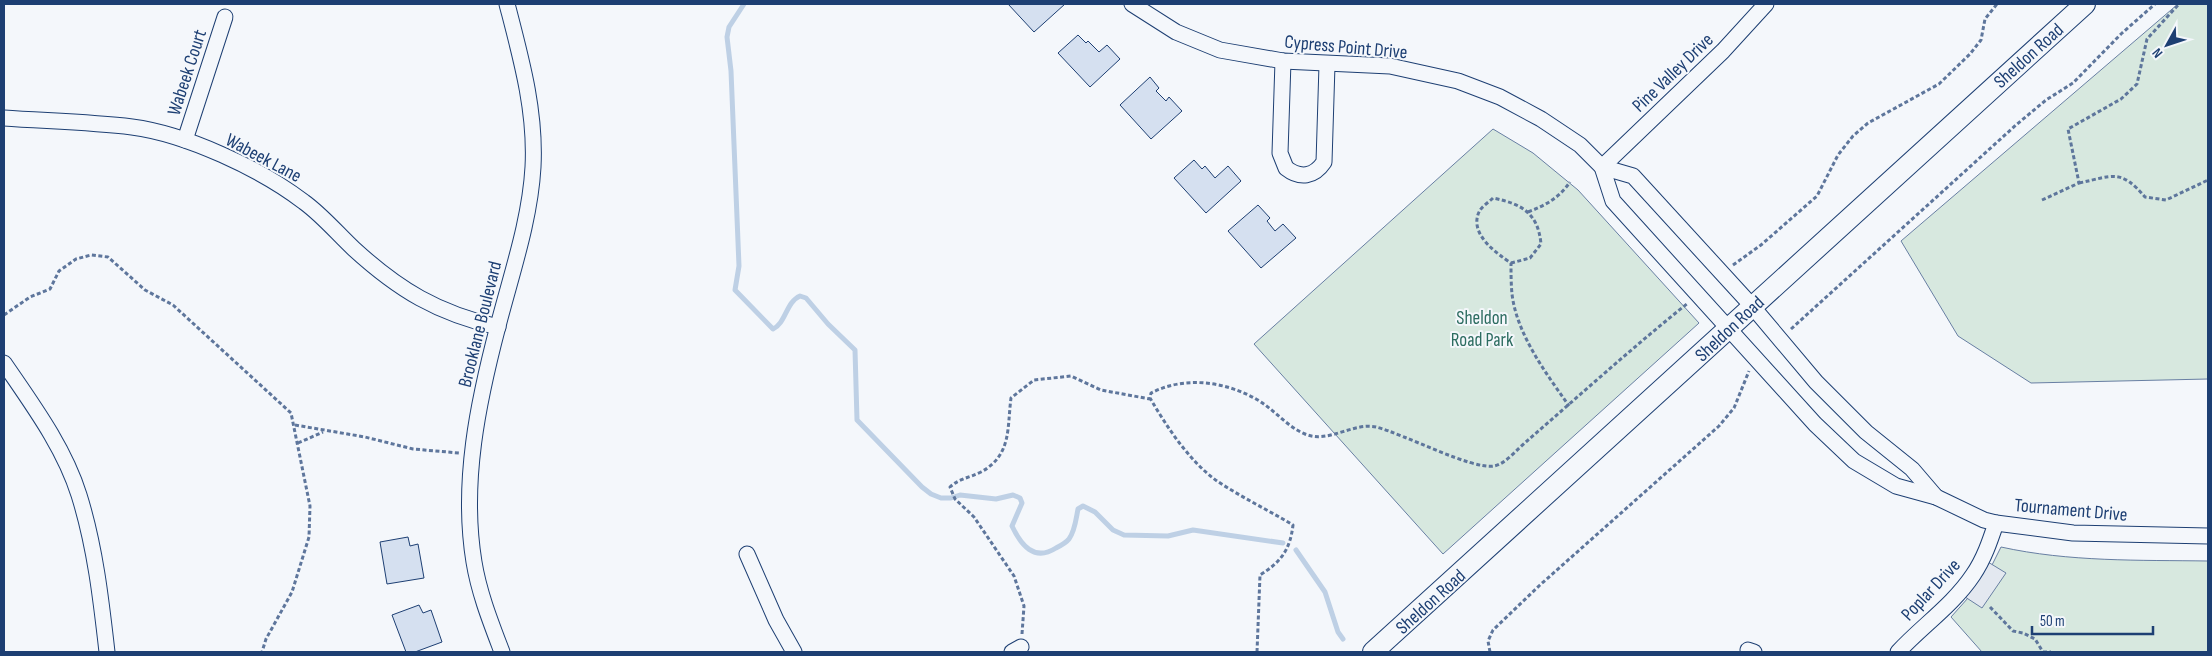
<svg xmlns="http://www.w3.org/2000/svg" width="2212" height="656" viewBox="0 0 2212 656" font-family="'Sofia Sans Condensed',sans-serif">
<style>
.green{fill:#d7e8df;stroke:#687fa3}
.parking{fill:#e3e8f0;stroke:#687fa3}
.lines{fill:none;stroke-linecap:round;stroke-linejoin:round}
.stream{stroke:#bed0e5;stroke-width:5}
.building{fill:#d5e0f0;stroke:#1d3f73}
.street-casing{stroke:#1d3f73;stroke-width:17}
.secondary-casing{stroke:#1d3f73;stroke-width:22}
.path{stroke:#5e769c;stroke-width:3;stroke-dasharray:4 2.5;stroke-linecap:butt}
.street{stroke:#f4f7fb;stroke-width:15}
.secondary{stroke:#f4f7fb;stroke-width:20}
.labels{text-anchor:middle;stroke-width:4;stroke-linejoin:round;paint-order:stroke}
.street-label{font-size:19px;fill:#1d3f73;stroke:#f4f7fb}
.park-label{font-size:19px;fill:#2c6c60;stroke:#f4f7fb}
</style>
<rect width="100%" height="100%" fill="#f4f7fb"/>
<g class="green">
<polygon points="2178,4 2208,4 2208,379 2031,383 1958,336 1901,241"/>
<polygon points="1493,129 1533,153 1578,190 1699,323 1443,554 1254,344"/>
<path d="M2001 547C2069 562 2139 560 2208 561V652H1982L1951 617 1985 579Z"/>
</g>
<polygon class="parking" points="1983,559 2006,573 1982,608 1959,593"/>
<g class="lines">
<g class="stream">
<path d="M744 4 729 27 727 37 731 71 739 266 735 290 773 329C786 323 786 302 800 296L806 298 828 324 855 350 857 420 922 487 931 494 941 498H951L960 495 996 499 1013 495 1020 498 1022 503 1012 526C1021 545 1034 562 1056 548 1060 546 1066 543 1069 539 1075 531 1076 519 1078 509L1083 506 1095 512 1113 530 1124 535 1168 536 1193 530 1283 543"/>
<polyline points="1296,550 1325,592 1338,632 1343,639"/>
</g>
</g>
<g class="building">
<polygon points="1008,4 1065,4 1034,32"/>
<polygon points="1078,35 1086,43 1088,41 1099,52 1107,45 1120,59 1090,87 1058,53"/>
<polygon points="1150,77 1159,88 1156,91 1166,101 1169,97 1182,111 1151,139 1120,105"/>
<polygon points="1194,160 1202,169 1205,166 1215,178 1228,166 1241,181 1206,213 1174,178"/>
<polygon points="1258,205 1270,218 1267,221 1275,231 1283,224 1296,238 1261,268 1228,231"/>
<polygon points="408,537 410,546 418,544 424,578 387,584 380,542"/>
<polygon points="419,605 423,613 431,610 442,642 415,652 406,652 392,615"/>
</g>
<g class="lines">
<g class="street-casing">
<g id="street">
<polyline points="1132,4 1176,32 1220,50 1283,61 1390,66 1458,81 1500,97 1541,119 1580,145 1602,167 1613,201 1815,424 1854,461 1896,486 1936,497 1984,520 1996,523 2073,533 2208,536"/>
<path d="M1283 61 1280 153 1286 168C1300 179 1314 177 1324 162L1327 65"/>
<path d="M4 118C46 121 90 122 132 127 186 134 261 169 304 202 322 215 337 233 354 249 399 290 437 313 498 327"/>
<polyline points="185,140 225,17"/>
<polyline points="1602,167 1633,176 1752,306 1816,382 1866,432 1912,469 1936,497"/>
<polyline points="1602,167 1723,51 1766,4"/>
<path d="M4 363C32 404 64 447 79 495 95 546 101 599 107 652"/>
<polyline points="747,554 776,620 794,652"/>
<polyline points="1748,650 1754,652"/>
<path d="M502 652C491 623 479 593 474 562 461 483 478 402 498 326 511 275 530 221 533 167 536 111 521 58 507 4"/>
<polyline points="1012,652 1021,647"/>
<path d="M1898 652C1922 626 1953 605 1973 575 1984 559 1990 541 1996 523"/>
</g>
</g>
<g class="secondary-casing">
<path id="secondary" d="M1373 652C1611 437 1847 219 2085 4"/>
</g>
<g class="path">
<path d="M2079 183C2113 176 2120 168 2145 197L2166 200 2208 180"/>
<polyline points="2042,200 2079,183 2068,129 2121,99 2137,84 2147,39 2179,4"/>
<path d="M1528 212C1546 205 1559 198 1570 182"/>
<path d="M1511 263 1530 258 1541 244C1538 213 1522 204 1493 198 1489 202 1481 207 1479 212 1469 234 1496 253 1511 263 1511 273 1511 284 1512 294 1517 335 1546 373 1569 406"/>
<polyline points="1733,265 1761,245 1817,196 1838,155 1853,136 1868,123 1939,84 1970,54 1981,40 1985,19 1997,4"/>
<polyline points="4,315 30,297 50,289 59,271 76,259 91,255 108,257 145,290 173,305 291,413 310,506 309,537 292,592 266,639 262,652"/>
<polyline points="1791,329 2016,125 2046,100 2073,83 2121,34 2155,4"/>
<polyline points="295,425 365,437 413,449 459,453"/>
<polyline points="298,443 323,432"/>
<polyline points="1990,607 2013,631 2023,633 2035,639 2043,652"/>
<path d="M1022 634 1024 606 1014 576 974 517 955 499 950 487C960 478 969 478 981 472 1012 455 1007 428 1011 398L1034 380 1071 376 1101 390 1150 399"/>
<path d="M1257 652 1260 575C1281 562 1290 550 1293 525 1268 510 1241 497 1217 481 1189 461 1167 427 1150 398L1151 393C1184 376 1224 381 1256 399 1274 409 1286 426 1305 434 1328 444 1353 422 1376 427 1404 434 1472 470 1494 466 1506 464 1518 448 1527 441 1580 395 1633 347 1688 303"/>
<polyline points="1490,652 1488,641 1493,630 1540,585 1719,426 1734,408 1749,371"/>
<polyline points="2043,652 2051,652"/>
</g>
<use href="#street" class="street"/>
<use href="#secondary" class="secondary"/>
</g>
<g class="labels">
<g class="street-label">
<text transform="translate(1346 46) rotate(5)" y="7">Cypress Point Drive</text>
<text transform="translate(2028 55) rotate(-42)" y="7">Sheldon Road</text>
<text transform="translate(186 72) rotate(-72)" y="7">Wabeek Court</text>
<text transform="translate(1672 72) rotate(-44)" y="7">Pine Valley Drive</text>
<text transform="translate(264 157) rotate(28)" y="7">Wabeek Lane</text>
<text transform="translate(479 324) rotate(-76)" y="7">Brooklane Boulevard</text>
<text transform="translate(1729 328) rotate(-43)" y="7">Sheldon Road</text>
<text transform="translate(2071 509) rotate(5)" y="7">Tournament Drive</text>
<text transform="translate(1930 589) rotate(-47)" y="7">Poplar Drive</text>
<text transform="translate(1430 601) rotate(-42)" y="7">Sheldon Road</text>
</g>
<g class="park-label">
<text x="1482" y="324">Sheldon<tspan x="1482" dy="22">Road Park</tspan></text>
</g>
</g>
<rect width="2212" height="656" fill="none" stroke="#1d3f73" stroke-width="10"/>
<g transform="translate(2167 45) rotate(230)" stroke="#f4f7fb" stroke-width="4" paint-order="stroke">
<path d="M0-4L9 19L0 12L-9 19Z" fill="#1d3f73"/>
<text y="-8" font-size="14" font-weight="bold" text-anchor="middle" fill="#1d3f73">N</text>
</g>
<path d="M2032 626v8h121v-8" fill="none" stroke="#1d3f73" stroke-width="2.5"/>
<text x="2040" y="626" font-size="15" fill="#1d3f73" stroke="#f4f7fb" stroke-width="4" paint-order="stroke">50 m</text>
</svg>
